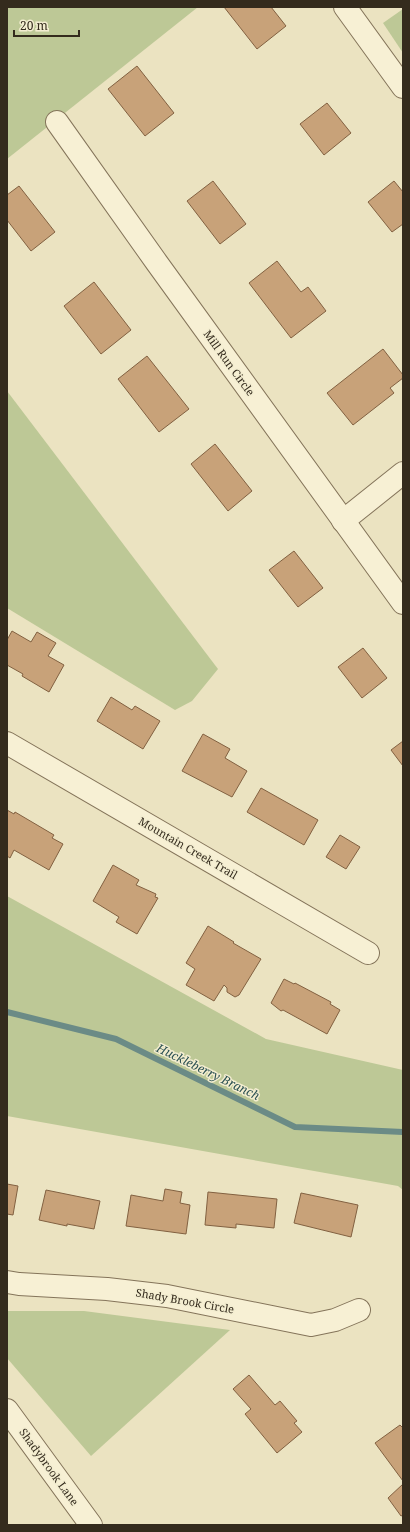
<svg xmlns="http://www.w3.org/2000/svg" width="410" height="1532" viewBox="0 0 410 1532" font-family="'Noto Serif',serif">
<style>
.green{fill:#bdc896}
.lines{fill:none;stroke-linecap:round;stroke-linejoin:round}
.stream{stroke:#6b8b86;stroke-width:6}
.building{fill:#c8a279;stroke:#826141}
.minor-casing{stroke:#84745a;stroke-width:24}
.minor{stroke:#f7f0d4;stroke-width:22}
.labels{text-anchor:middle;stroke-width:3;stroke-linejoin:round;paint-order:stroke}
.street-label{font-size:11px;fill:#342b1d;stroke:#f3edd0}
.water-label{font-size:12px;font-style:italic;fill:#2d5253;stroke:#f3edd0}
</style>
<rect width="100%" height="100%" fill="#ebe3c1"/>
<g class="green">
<polygon points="7,7 198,7 7,159"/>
<polygon points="403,9 403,53 383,23"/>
<polygon points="7,391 218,669 192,701 175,710 7,608"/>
<polygon points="7,896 266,1039 403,1070 403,1190 398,1186 7,1116"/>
<polygon points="7,1311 84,1311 230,1330 91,1456 7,1358"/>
</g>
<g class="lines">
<polyline class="stream" points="7,1012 116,1039 295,1127 403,1132"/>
</g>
<g class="building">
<polygon points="224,7 271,7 286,26 257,49"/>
<polygon points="137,66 174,113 145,136 108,89"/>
<polygon points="327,103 351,133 324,155 300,124"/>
<polygon points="213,181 246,224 220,244 187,201"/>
<polygon points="394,181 403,192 403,224 392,232 368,202"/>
<polygon points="19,186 55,232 31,251 7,220 7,195"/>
<polygon points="277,261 301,292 308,287 326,311 291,338 249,283"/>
<polygon points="94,282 131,330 101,354 64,306"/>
<polygon points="383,349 403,375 403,378 390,388 394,393 353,425 327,393"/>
<polygon points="147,356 189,409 159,432 118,379"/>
<polygon points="215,444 252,491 228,511 191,464"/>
<polygon points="294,551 323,588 298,607 269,570"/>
<polygon points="12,631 31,642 37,632 56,643 48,656 64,665 49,692 22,676 23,674 7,665 7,640"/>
<polygon points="363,648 387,678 362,698 338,667"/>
<polygon points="111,697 132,710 135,706 160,721 143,749 97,721"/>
<polygon points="203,734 230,749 225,758 247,771 232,797 182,771"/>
<polygon points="403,741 403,766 391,750"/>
<polygon points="261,788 318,820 304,845 247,812"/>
<polygon points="7,810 14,814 15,812 54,835 52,838 63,844 49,870 14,850 10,858 7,856"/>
<polygon points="340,835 360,847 346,869 326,857"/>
<polygon points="113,865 139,880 136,885 156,894 155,897 158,898 137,934 116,922 119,917 93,901"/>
<polygon points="208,926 234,942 233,943 261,959 239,995 235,997 227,992 227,988 224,985 214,1001 186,985 195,969 186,963"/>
<polygon points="284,979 294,984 295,983 331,1002 330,1004 340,1010 327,1034 283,1010 281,1011 271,1003"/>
<polygon points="7,1184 18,1186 13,1215 7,1214"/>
<polygon points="165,1189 182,1192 180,1203 190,1205 186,1234 126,1226 131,1195 163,1201"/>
<polygon points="46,1190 100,1201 94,1229 67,1224 67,1226 39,1220"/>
<polygon points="208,1192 277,1199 274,1228 236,1224 236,1228 205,1225"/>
<polygon points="301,1193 358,1205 351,1237 294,1223"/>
<polygon points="249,1375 275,1405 280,1401 297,1421 294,1423 302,1432 277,1453 245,1414 251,1409 233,1389"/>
<polygon points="400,1425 403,1428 403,1481 375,1443"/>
<polygon points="403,1484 403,1515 401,1516 388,1498"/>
</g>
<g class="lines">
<g class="minor-casing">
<g id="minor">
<polyline points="345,7 403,87"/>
<polyline points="57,122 157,263 403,603"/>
<polyline points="343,521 403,473"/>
<polyline points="7,743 368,953"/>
<polyline points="7,1282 19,1284 107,1289 167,1296 311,1325 335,1320 359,1310"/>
<polyline points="7,1410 91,1525"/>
</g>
</g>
<use href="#minor" class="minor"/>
</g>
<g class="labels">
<g class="street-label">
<text transform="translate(229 363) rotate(54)" y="4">Mill Run Circle</text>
<text transform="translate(188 848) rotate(30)" y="4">Mountain Creek Trail</text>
<text transform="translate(185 1301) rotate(10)" y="4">Shady Brook Circle</text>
<text transform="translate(49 1467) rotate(54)" y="4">Shadybrook Lane</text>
</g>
<g class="water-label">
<text transform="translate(208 1072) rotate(26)" y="4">Huckleberry Branch</text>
</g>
</g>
<rect width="410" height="1532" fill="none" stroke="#342b1d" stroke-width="16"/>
<path d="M14 30v6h65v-6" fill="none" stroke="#342b1d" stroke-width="2"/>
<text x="20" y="30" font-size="12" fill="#342b1d" stroke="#f3edd0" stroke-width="3" paint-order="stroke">20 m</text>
</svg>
